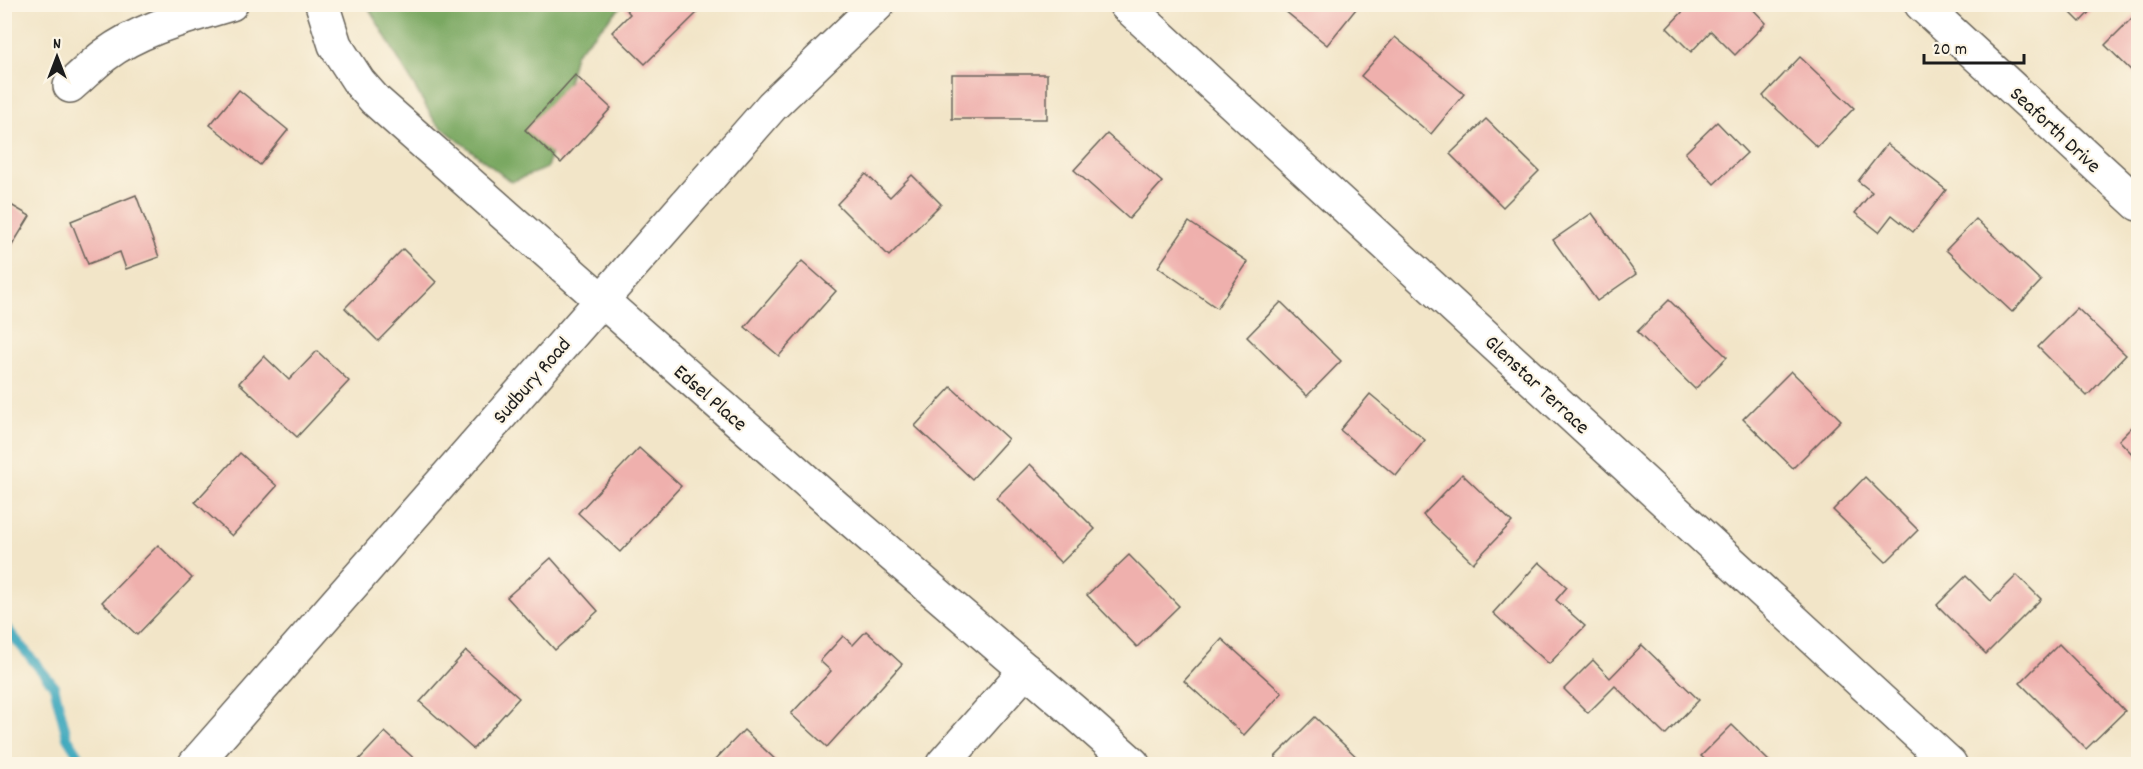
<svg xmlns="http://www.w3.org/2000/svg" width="2143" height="769" viewBox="0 0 2143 769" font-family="Dekko,sans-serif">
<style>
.forest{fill:#7aa862;stroke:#4b623f;stroke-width:1.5}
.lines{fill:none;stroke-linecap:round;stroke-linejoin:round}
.stream{stroke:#3da8bd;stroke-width:10}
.building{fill:#efb0ad}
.minor-casing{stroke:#676258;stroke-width:36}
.minor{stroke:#fff;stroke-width:33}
.labels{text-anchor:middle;stroke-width:4.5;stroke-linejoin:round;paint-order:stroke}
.street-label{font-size:21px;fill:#1c1c1c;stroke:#fcf5e5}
</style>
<rect width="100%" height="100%" fill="#fcf5e5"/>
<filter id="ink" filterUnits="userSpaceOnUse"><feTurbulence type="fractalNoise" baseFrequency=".0167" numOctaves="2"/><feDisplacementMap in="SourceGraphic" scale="12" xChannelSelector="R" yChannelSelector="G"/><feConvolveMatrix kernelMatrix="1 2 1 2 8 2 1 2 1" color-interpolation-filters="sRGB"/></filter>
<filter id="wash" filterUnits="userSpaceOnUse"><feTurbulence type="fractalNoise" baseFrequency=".008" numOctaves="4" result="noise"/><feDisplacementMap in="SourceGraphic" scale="24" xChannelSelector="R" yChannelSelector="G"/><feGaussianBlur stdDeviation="1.35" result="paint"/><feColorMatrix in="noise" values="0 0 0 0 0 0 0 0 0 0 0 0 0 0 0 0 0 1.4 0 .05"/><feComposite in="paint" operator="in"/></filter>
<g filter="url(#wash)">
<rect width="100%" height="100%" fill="#f2e5c8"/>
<polygon class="forest" points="367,5 623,5 575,54 547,168 511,182 435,122"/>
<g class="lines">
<polyline class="stream" points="4,625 54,686 67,737 83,762"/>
</g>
<g id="blocks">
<g class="building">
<polygon points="621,4 689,4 697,13 645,64 612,32 630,14"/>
<polygon points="1288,4 1360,4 1327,45 1284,10"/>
<polygon points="1690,4 1748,4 1766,23 1735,55 1711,31 1691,52 1667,28"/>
<polygon points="2062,4 2097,4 2080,22"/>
<polygon points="2137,13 2138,14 2138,77 2105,45"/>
<polygon points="1395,37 1464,94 1431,134 1361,76"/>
<polygon points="1800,57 1854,108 1817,147 1763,96"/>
<rect x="952" y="74" width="95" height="45"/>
<polygon points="575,75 611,108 561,163 525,130"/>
<polygon points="239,90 288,130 260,165 210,125"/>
<polygon points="1486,119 1539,171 1503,207 1450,154"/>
<polygon points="1717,122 1747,153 1714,184 1685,153"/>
<polygon points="1107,134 1162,182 1129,219 1074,170"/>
<polygon points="1887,144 1946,190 1913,232 1892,215 1879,232 1855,213 1872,192 1858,181"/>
<polygon points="866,174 890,197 912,175 941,204 889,256 837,204"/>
<polygon points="136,195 159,257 126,269 120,252 88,264 71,221"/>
<polygon points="4,201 30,216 8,252 4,250"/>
<polygon points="1592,213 1636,274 1597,301 1553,240"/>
<polygon points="1976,219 2041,281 2012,312 1946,250"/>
<polygon points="1189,222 1248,262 1217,308 1158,267"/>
<polygon points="403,249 436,282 378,341 345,308"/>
<polygon points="802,261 836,291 779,356 745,327"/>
<polygon points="1669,300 1727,357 1695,389 1637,332"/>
<polygon points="1281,302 1341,361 1307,396 1247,337"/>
<polygon points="2077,308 2126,355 2087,396 2038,347"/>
<polygon points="317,351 349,381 297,437 239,383 264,356 289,380"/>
<polygon points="1791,371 1841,420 1793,468 1743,419"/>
<polygon points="951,387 1008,439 972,479 915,426"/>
<polygon points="1370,394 1425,440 1396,476 1340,430"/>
<polygon points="2138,421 2138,460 2119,440"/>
<polygon points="639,448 681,486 620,552 578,513"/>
<polygon points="240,453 277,486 232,536 195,502"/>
<polygon points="1030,464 1095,529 1061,563 996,498"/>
<polygon points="1462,474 1512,522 1473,563 1423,515"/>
<polygon points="1865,477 1918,530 1886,562 1833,510"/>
<polygon points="158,545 192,578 137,635 102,602"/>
<polygon points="1129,555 1179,606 1137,647 1087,595"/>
<polygon points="551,558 598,611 555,650 507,597"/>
<polygon points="1539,562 1567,587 1556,600 1585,626 1549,664 1493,613"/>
<polygon points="2017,575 2041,599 1986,654 1937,605 1966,576 1991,601"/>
<polygon points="866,631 902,664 827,747 791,714 831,671 820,661 843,636 853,645"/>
<polygon points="1222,639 1282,693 1244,735 1184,681"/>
<polygon points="2059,644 2125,711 2086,749 2020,683"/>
<polygon points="1642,645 1699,700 1665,735 1615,686 1588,713 1564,689 1593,660 1610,678"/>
<polygon points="466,651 519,698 473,749 420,702"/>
<polygon points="1315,717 1364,764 1283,764 1275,757"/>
<polygon points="1732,725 1772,764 1710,764 1701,756"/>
<polygon points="744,730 780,764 711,764"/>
<polygon points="385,732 420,764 355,764"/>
</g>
</g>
</g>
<g filter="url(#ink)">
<use href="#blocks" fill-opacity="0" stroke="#676258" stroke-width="1.5"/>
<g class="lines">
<g class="minor-casing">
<g id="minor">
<polyline points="322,4 335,45 359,82 375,100 836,507 1079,716 1133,764"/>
<polyline points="1125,4 1950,764"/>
<polyline points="1921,4 2138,204"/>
<path d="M70 86C82 76 93 64 105 55 141 28 188 17 231 4"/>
<polyline points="195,764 772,106 878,4"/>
<polyline points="943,764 1026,670"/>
</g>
</g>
<use href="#minor" class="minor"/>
</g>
</g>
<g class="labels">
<g class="street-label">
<text transform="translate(2056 129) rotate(43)" y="7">Seaforth Drive</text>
<text transform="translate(531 380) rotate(-49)" y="7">Sudbury Road</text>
<text transform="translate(1538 384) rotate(43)" y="7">Glenstar Terrace</text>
<text transform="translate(711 397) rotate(41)" y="7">Edsel Place</text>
</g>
</g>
<rect width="2143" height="769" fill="none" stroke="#fcf5e5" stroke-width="24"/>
<g transform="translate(57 57)" stroke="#fcf5e5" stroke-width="4.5" paint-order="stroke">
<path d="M0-4.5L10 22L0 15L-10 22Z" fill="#1c1c1c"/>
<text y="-9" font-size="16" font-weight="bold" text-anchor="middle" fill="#1c1c1c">N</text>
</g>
<path d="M1924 54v9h100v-9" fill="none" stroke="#1c1c1c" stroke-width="3"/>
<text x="1933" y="54" font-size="18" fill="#1c1c1c" stroke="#fcf5e5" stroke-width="4.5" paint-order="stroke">20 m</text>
</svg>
